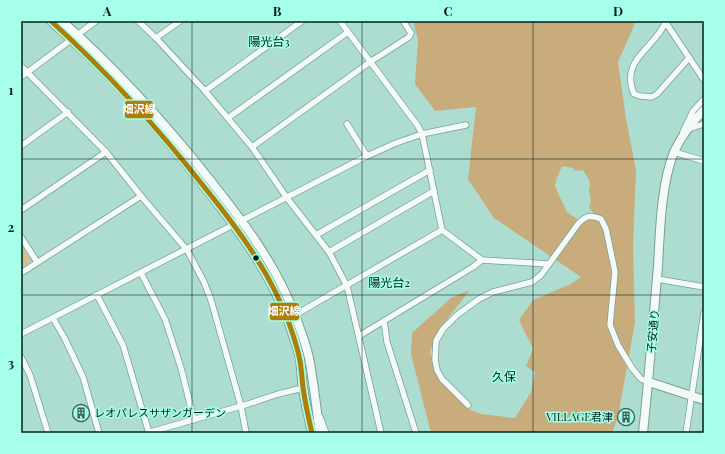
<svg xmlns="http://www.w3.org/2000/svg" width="725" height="454" viewBox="0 0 725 454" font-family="'Playfair Display','Noto Sans JP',serif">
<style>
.green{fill:#dabd90}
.forest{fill:#c8ac7c;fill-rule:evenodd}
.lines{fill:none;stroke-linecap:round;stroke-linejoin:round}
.street-casing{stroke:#789f96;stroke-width:7}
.secondary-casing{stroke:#789f96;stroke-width:10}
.path{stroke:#c1d1cd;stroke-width:1;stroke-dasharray:3 2;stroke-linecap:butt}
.street{stroke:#f3faf8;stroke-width:5.5}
.secondary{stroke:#f3faf8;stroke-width:8}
.bus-1-casing{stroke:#a6ffe8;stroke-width:8}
.bus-1{stroke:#ad7e08;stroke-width:5}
.grid{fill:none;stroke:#00221b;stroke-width:1;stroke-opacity:0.55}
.bus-dot{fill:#00221b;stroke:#a6ffe8;stroke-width:1.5}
.labels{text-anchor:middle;stroke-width:3;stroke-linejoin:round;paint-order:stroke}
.street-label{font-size:11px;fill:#00221b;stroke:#a6ffe8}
.poi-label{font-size:11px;fill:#00221b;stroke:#a6ffe8;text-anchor:start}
.neighbourhood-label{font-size:12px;fill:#00221b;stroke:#a6ffe8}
.line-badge{stroke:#a6ffe8;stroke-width:1.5}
.badge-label{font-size:11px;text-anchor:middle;font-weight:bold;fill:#fff}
.neatline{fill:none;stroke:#00221b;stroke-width:1.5}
.grid-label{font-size:13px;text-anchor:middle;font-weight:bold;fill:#00221b}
</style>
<rect width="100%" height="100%" fill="#adddd1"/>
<polygon class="green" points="21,243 31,261 21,268"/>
<path class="forest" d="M413 21H636L618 62 626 119 636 170 633 246 635 322 618 417 612 433H431L411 354 412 333 451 298 470 290 440 328 430 352 438 379 468 409 481 414 515 418 531 392 535 372 526 366 533 349 519 320 533 300 571 284 581 277 494 218 468 179 476 107 435 111 415 84 418 40ZM562 166 573 168 576 171 583 170 589 180 590 185 589 191 591 202 589 208 594 213 595 219 584 218 578 220 567 212 557 191 555 185 557 178Z"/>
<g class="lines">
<g class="street-casing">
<g id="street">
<polyline points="138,21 156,38 205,91 252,147 287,198 329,252 347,286 381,433"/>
<polyline points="340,21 418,126 422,134 442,230 482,260 549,264"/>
<path d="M666 21C656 48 619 59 634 94L640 96 652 97 657 94 689 58"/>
<polyline points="666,23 704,80"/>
<polyline points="156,38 180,21"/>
<polyline points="21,66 106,152 141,196 187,250 204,282 211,300 241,406 246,433"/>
<polyline points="21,77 96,21"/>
<polyline points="205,91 302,21"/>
<polyline points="228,118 348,32"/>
<polyline points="347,124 367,156"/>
<polyline points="688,129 704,124"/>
<polyline points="683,132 693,111 704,99"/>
<polyline points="21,146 68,112"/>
<polyline points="252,147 370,62 409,37 411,33 403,21"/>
<polyline points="674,152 704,161"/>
<polyline points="21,210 106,152"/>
<polyline points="316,235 430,170"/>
<polyline points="21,237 37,262"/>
<polyline points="329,252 434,191"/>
<polyline points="21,273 141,196"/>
<polyline points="141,273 165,319 181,368 194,420"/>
<polyline points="657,279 704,287"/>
<polyline points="97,295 123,345 149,433"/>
<polyline points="295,315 442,230"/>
<polyline points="53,318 65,339 83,377 99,433"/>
<polyline points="384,321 387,342 416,433"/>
<polyline points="21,334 367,156 396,143 422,134 466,125"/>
<polyline points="359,336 473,267 482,260"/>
<polyline points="21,357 30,375 48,433"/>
<path d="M468 405 442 379 437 370 435 360 436 341 443 329 457 315 479 299 493 292 532 282 541 275 578 224C586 215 591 215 601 219L606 229 615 272 610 325 618 345 632 368 641 379 649 382"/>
<polyline points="320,417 326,433"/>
<polyline points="147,433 248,404 278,394 303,388"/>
<polyline points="686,433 704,313"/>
</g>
</g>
<g class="secondary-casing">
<g id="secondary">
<path d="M51 21C109 72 160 129 207 190 241 233 271 274 290 326 293 336 297 346 299 355 302 366 301 378 303 388 305 403 309 418 312 433"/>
<path d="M62 21C116 69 165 123 210 180 244 223 275 263 295 315 300 329 306 344 309 358 314 383 316 408 320 433"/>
<polyline points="649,382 704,400"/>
<path d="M643 433C649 377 653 322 658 266 660 231 661 184 674 152 681 137 693 121 704 110"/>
</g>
</g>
<g class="path">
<polyline points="169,118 200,95"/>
<polyline points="111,149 145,127"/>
<polyline points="487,302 490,315 489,331"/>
</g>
<use href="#street" class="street"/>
<use href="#secondary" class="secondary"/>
<g class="bus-1-casing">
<path id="bus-1" d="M51 21C107 72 158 128 205 188 239 230 272 275 290 326 294 338 298 349 300 361 302 372 302 383 304 394 306 407 309 420 312 433"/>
</g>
<use href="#bus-1" class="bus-1"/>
</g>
<path class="grid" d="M192 21V433M362 21V433M533 21V433M21 159H704M21 295H704"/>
<defs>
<g id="building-ring" transform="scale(0.9)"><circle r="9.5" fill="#a6ffe8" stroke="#3d635b" stroke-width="1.5"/><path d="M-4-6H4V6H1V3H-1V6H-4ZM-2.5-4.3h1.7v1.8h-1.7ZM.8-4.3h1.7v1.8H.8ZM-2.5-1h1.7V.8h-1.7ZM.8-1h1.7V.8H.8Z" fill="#3d635b"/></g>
</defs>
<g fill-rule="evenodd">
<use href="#building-ring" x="81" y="413"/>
<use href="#building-ring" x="626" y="417"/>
</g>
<circle class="bus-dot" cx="256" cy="258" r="3.5"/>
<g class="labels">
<g class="street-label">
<text transform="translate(653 331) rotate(-85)" y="4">子安通り</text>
</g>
<g class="poi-label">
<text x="94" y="417">レオパレスサザンガーデン</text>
<text x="613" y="421" text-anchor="end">VILLAGE君津</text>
</g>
<g class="neighbourhood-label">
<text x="269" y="46">陽光台3</text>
<text x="389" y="287">陽光台2</text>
<text x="504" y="381">久保</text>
</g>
</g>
<g class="line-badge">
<rect x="124" y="100" width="30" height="19" rx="4" fill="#ad7e08"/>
<rect x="269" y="302" width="31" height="19" rx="4" fill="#ad7e08"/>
</g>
<g class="badge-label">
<text x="139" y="113">畑沢線</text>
<text x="284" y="315">畑沢線</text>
</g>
<rect width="725" height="454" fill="none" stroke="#a6ffe8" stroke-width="44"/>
<rect x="22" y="22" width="681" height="410" class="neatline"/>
<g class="grid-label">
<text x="107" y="16">A</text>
<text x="277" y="16">B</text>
<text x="448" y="16">C</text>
<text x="618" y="16">D</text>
<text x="11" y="95">1</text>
<text x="11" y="232">2</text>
<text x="11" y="368">3</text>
</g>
</svg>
